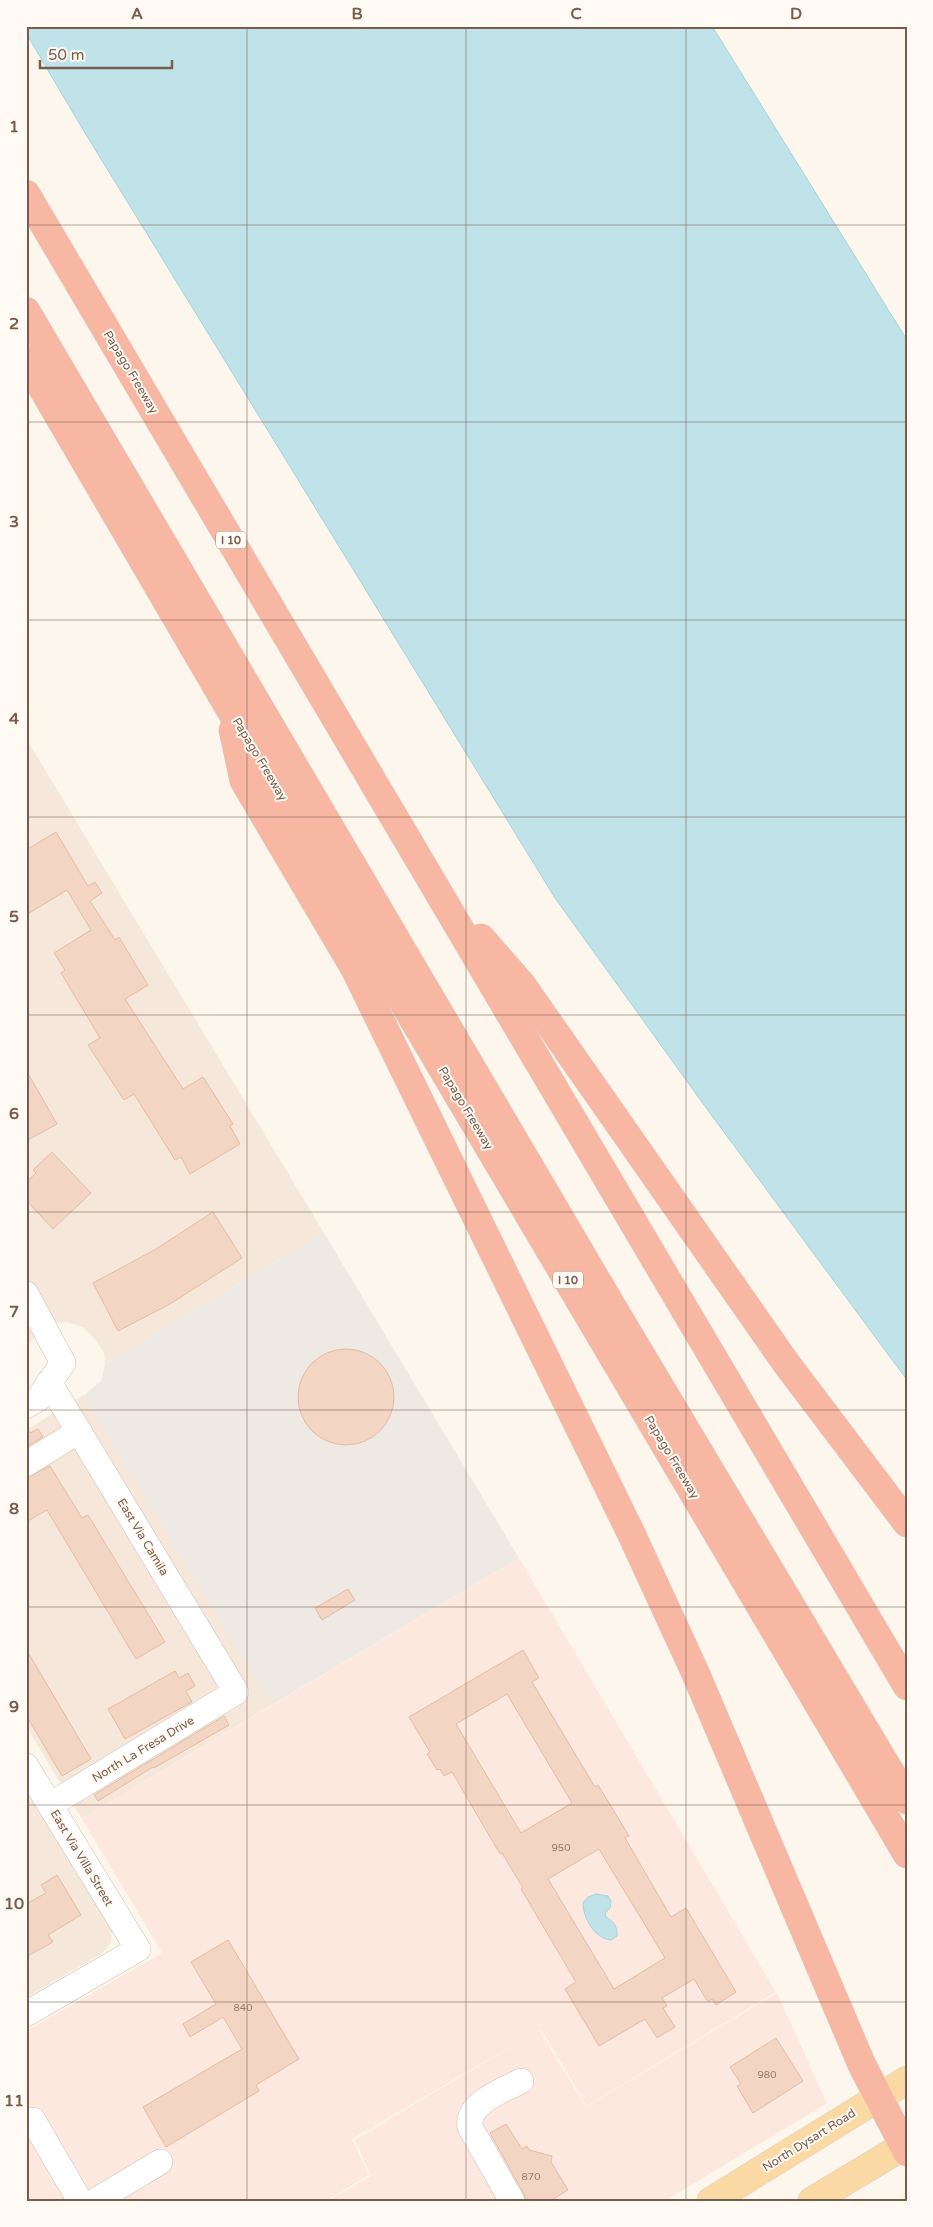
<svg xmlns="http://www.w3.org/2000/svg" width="933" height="2227" viewBox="0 0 933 2227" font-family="'Varela Round',sans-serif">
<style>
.residential{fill:#f5e8da}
.commercial{fill:#fde8e0}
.industrial{fill:#efe9e4}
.water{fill:#bfe3e8;stroke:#a5d3da}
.building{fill:#f3d5c3;stroke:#e6bba3;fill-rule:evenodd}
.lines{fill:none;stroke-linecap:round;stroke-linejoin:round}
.minor-casing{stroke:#d1beb0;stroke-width:26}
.major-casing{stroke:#dad1cd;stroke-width:29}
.highway-casing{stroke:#dad1cd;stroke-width:29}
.minor{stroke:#fff;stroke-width:25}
.major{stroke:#fbd9a5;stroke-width:28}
.highway{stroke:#f7b7a3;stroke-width:28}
.grid{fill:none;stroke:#7a5c4d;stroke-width:1;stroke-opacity:0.55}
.labels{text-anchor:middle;stroke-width:4;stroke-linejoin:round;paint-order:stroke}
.number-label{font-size:10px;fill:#987a6a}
.shield{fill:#fffaf3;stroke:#a28b7f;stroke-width:1}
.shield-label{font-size:11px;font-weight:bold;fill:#7a5c4d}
.street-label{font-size:12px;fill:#7a5c4d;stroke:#fffaf3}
.neatline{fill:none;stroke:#7a5c4d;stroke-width:2}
.grid-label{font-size:16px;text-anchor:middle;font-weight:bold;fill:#7a5c4d}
</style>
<rect width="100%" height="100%" fill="#fdf6ec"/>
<g class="residential">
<polygon points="26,738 324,1233 105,1364 104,1353 95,1339 84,1328 68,1322 54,1323 39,1331 26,1348"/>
<polygon points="84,1395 272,1705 82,1819 26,1726 26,1430"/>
<polygon points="26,1789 112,1931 111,1944 101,1954 26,1998"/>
</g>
<g class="commercial">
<polygon points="519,1558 776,1992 587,2106 541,2029 352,2139 369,2175 325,2201 26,2201 26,2031 162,1953 82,1819"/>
<polygon points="777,1993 827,2103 665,2201 328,2201 371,2176 355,2140 539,2030 586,2107"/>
</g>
<polygon class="industrial" points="324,1233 519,1558 272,1705 84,1395 101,1381 105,1364"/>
<g class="water">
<polygon points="26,26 712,26 907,340 907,1380 704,1105 555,898 82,128 26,33"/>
<path d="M596 1894 608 1896 611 1901 610 1908 605 1913 606 1917C613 1921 618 1927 617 1936L611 1940C595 1939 583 1918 583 1903L588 1897Z"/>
</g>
<g class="building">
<polygon points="56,832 88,886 95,882 102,893 90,901 115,940 119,937 148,985 125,999 183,1089 203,1077 233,1124 230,1126 240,1144 190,1174 181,1157 175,1160 134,1094 124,1100 88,1045 100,1038 61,973 65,970 54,953 91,930 67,890 26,915 26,850"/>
<polygon points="26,1070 57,1124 26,1141"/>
<polygon points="52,1152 91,1193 53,1229 26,1200 26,1182 36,1173 33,1170"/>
<polygon points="213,1212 242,1258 170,1304 118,1331 93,1283 156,1249"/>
<circle cx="346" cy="1397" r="48"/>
<polygon points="26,1427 30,1433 38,1429 43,1437 26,1447"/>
<polygon points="50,1466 82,1518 88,1515 165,1642 136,1659 47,1510 26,1522 26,1478"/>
<polygon points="348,1589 355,1600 322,1620 315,1608"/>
<polygon points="26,1649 91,1759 62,1776 26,1715"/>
<path d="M523 1650 539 1678 532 1682 595 1787 598 1785 629 1836 625 1838 671 1917 686 1908 736 1992 716 2005 712 1999 708 2002 694 1979 662 1998 667 2006 663 2008 675 2027 657 2038 645 2019 599 2046 565 1989 576 1982 521 1889 523 1888 502 1853 500 1854 452 1772 444 1776 440 1769 437 1770 427 1754 430 1752 409 1717ZM507 1694 572 1803 521 1833 456 1724ZM599 1849 665 1958 614 1989 548 1879Z"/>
<polygon points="175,1671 179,1678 188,1673 195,1686 186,1691 192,1702 125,1739 108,1709"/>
<polygon points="224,1716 229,1725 154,1768 153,1767 98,1801 94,1795"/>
<polygon points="57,1875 81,1915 48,1935 53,1942 26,1957 26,1904 46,1893 41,1885"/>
<polygon points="228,1940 299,2059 256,2085 259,2091 166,2147 143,2107 242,2049 223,2017 190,2037 183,2024 216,2004 191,1962"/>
<polygon points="776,2038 803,2081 753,2113 737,2086 741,2084 730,2067"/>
<polygon points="506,2124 522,2149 527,2146 529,2150 552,2156 551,2162 568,2190 550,2201 526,2201 524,2194 490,2133"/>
</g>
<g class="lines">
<g class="minor-casing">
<g id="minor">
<polyline points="26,1294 63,1363 38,1399 26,1406"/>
<polyline points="49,1382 236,1692 50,1805"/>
<polyline points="26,1464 79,1431"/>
<polyline points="26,1766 138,1949 26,2014"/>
<polyline points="33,2120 80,2201"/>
<polyline points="95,2201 160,2162"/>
<path d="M512 2201 470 2127C466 2103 504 2090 521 2081"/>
</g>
</g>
<g class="major-casing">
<g id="major">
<polyline points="711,2201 907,2080"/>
<polyline points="812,2201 907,2144"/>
</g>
</g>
<g class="highway-casing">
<g id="highway">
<polyline points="26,194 907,1686"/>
<polyline points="26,311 610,1303 907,1800"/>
<polyline points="26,360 228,706 907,1854"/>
<polyline points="233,730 244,781 355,969 630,1531 695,1672 862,2065 907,2152"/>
<polyline points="481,938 522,985 786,1363 907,1523"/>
</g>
</g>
<use href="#minor" class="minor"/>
<use href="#major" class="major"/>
<use href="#highway" class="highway"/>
</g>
<path class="grid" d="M247 26V2201M466 26V2201M686 26V2201M26 225H907M26 422H907M26 620H907M26 817H907M26 1015H907M26 1212H907M26 1410H907M26 1607H907M26 1805H907M26 2002H907"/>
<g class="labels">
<g class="number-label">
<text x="561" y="1851">950</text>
<text x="243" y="2011">840</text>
<text x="767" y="2078">980</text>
<text x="531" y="2180">870</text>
</g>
<g class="shield">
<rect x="216" y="531.5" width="30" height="17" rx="4"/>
<rect x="553" y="1271.5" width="30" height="17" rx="4"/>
</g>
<g class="shield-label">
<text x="231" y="544">I 10</text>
<text x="568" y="1284">I 10</text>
</g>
<g class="street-label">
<text transform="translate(131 372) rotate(59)" y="4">Papago Freeway</text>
<text transform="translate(260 759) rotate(59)" y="4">Papago Freeway</text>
<text transform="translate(466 1108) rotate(59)" y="4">Papago Freeway</text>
<text transform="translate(672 1457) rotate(59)" y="4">Papago Freeway</text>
<text transform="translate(143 1537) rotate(59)" y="4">East Via Camila</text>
<text transform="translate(143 1749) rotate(-31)" y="4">North La Fresa Drive</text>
<text transform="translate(82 1858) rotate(59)" y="4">East Via Villa Street</text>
<text transform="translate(809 2140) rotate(-32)" y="4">North Dysart Road</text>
</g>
</g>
<rect width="933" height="2227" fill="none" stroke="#fffaf3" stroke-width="55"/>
<path d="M40 60v8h132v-8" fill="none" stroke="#7a5c4d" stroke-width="2.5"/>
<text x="48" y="60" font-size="15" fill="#7a5c4d" stroke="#fffaf3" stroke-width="4" paint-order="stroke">50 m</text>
<rect x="28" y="28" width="878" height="2172" class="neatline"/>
<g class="grid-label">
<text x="137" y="19">A</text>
<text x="357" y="19">B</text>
<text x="576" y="19">C</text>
<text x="796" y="19">D</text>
<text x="14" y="132">1</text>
<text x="14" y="329">2</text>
<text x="14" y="527">3</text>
<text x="14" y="724">4</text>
<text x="14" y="922">5</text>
<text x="14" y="1119">6</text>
<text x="14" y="1317">7</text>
<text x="14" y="1514">8</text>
<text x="14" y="1712">9</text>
<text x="14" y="1909">10</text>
<text x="14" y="2106">11</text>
</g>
</svg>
